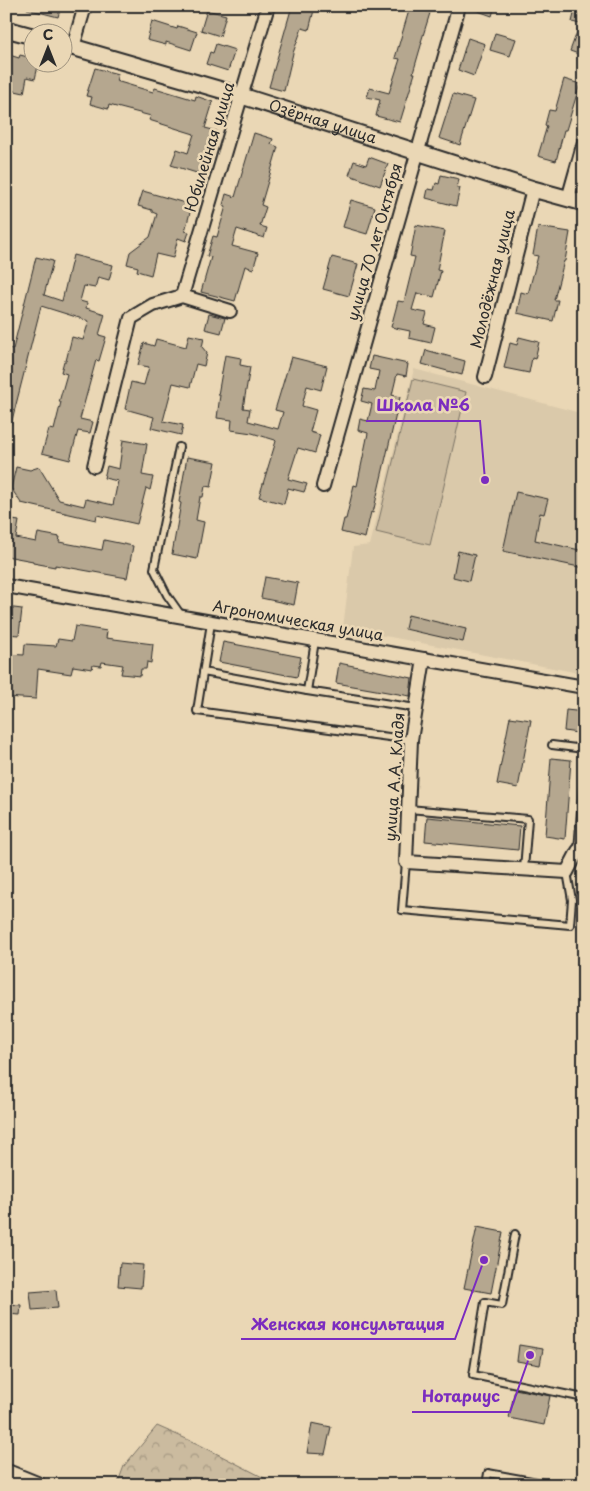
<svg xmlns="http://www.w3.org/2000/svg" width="590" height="1491" viewBox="0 0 590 1491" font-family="'Playpen Sans',sans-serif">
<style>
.built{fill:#dac9aa}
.grass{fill:#cbbb9f;stroke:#7b7365}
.forest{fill:url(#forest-crowns);stroke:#7b7365}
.building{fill:#b5a78f;stroke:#2b2b2b}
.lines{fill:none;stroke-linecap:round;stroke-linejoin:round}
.service-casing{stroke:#2b2b2b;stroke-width:10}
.minor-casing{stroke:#2b2b2b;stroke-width:16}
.tertiary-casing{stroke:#2b2b2b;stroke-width:19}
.service{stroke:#ead7b5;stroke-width:6}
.minor{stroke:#ead7b5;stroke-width:12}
.tertiary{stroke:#ead7b5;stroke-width:15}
.labels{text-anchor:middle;stroke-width:5;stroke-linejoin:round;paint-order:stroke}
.street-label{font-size:15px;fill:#2b2b2b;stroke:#ead7b5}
.leader{fill:none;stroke:#7b2cbf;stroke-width:2}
.callout-dot{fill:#7b2cbf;stroke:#ead7b5;stroke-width:2}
.callout-label{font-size:16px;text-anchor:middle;font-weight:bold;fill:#7b2cbf;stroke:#ead7b5;stroke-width:5;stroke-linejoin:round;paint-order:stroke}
</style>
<defs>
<pattern id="forest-crowns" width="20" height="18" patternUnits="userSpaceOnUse" patternTransform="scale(1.25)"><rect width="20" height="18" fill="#cbbb9f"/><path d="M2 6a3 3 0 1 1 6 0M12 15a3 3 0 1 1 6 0" fill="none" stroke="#a59882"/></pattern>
</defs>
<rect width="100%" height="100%" fill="#ead7b5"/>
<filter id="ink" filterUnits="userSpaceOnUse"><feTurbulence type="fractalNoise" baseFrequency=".02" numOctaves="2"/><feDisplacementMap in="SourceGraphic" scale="10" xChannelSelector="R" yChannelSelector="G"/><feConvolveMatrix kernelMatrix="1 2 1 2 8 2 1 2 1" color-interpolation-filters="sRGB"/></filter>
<g filter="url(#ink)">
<polygon class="built" points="414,369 584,414 584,674 343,628 353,547 370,545"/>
<polygon class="grass" points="413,379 466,392 430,545 376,532"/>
<polygon class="forest" points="157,1426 198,1444 278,1485 117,1485 124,1466"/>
<g class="building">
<polygon points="27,6 61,6 58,17 27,9"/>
<polygon points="292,6 315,6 309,30 302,28 293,53 284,91 269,87"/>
<polygon points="468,6 495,6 492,16 467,7"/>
<polygon points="576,6 584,6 584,56 570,51 580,24 572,22"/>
<polygon points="410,7 430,13 421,42 422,42 413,73 415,73 400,122 376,116 380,100 367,97 370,88 389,93 400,59 395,58"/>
<polygon points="207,10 226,15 220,36 201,30"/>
<polygon points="152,21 177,29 178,26 197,32 191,50 166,42 166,45 147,40"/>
<polygon points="495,33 516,39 510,56 490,50"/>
<polygon points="468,38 485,44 474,76 458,70"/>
<polygon points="216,44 235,50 228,71 206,64 210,52 213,53"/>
<polygon points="6,54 19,58 20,55 32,58 32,62 39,62 35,79 27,77 24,93 6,89"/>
<polygon points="95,68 118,74 116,81 153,92 155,88 195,100 196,96 213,102 205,128 217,131 203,175 171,165 177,149 188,153 194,134 149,120 151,116 109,105 108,109 90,104 92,97 86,96"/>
<polygon points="564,79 580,84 566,130 564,130 556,161 538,156 547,126 545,125 549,110 555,111"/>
<polygon points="453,94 474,100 460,145 439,138"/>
<polygon points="254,133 273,139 271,144 278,147 261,205 266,207 260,226 267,228 264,238 237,229 232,246 258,253 253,269 245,266 235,301 201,292 211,257 207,256 213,236 217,237 226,206 223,205 226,194 235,197"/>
<polygon points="369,157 388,164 380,186 349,175 354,161 366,165"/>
<polygon points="441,175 459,179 457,188 460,188 456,206 426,198 428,189 434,190 436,183 439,184"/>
<polygon points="143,191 192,205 185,231 189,232 186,241 178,238 173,258 156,254 151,275 137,271 138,267 127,264 130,252 150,237 157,214 152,212 152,210 138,206"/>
<polygon points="351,200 375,207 367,234 343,227"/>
<polygon points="416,225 445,231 437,270 441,271 434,297 417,293 412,310 427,313 424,324 435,327 431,343 409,338 410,331 391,327 398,301 404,302 415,257 410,256"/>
<polygon points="538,227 570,232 565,261 564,261 554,300 558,300 553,321 517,313 521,292 528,294 538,256 533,255"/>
<polygon points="73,255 113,265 109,280 98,277 95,288 84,286 80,301 87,303 86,308 105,314 99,335 106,337 99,361 96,360 80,419 93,422 90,433 78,431 70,460 42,453 49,429 54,430 61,402 59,402 67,374 61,372 64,361 66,361 72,337 83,340 89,321 41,306 9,432 6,432 6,348 13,349 36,257 53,261 44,295 62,301"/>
<polygon points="332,257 358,264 349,296 323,289"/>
<polygon points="209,314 225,318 221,333 205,329"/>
<polygon points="189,335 204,338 202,347 207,353 204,366 196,364 190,387 173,383 163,421 183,425 181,435 151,428 154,417 125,409 131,382 144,385 149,367 138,365 144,343 154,346 156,339 186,347"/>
<polygon points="519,337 539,342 535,359 532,358 529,373 504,368 510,343 517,345"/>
<polygon points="426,350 465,361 462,375 422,364"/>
<polygon points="225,355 241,358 240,365 250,367 243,408 250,409 248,421 278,429 283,412 275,410 291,357 327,366 321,390 307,386 302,406 316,410 310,432 320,435 315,453 298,448 288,479 307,484 304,492 288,488 284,504 259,497 276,441 275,440 252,433 231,430 232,420 217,418 220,395 218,395"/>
<polygon points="372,356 408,364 406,376 397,374 392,395 400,397 379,487 373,513 371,512 365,538 341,532 344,519 346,519 354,485 357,486 368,433 358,430 360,419 368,421 372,404 361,401 364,389 375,391 379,371 369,369"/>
<polygon points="123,440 147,444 142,475 153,477 150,490 146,488 137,524 97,515 96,520 21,503 11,488 16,467 30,470 39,467 59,500 84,506 86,499 113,505 118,481 104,478 107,466 119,469"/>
<polygon points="187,457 216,462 211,487 205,486 203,497 200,497 196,520 204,522 197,559 172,554 181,503 179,502"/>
<polygon points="516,492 548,499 544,514 540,513 535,540 584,551 584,568 503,551"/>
<polygon points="6,519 19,521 16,538 36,542 38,533 60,537 59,542 102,550 104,540 133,546 127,578 55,565 55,567 33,563 33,561 6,556"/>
<polygon points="458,551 475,555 469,581 453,577"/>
<polygon points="265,577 298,583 294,605 261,598"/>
<polygon points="6,607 22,609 19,635 6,634"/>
<polygon points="408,615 466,629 463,642 405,629"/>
<polygon points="75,626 107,631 106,638 153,644 151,663 147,662 146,669 141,669 140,676 121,674 123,665 102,662 101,666 93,665 92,669 73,666 71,674 38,669 36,699 6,697 6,654 24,655 25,644 56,646 58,639 72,641"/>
<polygon points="223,642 301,657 297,677 219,662"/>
<polygon points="339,663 412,678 410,696 336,683"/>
<polygon points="566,710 584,712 584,734 564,731"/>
<polygon points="510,717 531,720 518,788 497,784"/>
<polygon points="551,758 571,760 565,839 545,836"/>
<polygon points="427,817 520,826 518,850 425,841"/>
<polygon points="477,1227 503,1232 491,1293 464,1288"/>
<polygon points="120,1263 143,1265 141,1288 118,1286"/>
<polygon points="56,1290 58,1308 32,1310 30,1292"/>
<polygon points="6,1304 21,1305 20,1315 6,1314"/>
<polygon points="519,1345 543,1349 540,1365 517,1361"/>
<polygon points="515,1389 550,1396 544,1425 509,1418"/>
<polygon points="312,1423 331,1427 325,1454 307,1453"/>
</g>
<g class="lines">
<g class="service-casing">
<g id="service">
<polyline points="179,447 154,569 167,595 181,615"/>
<polyline points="211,623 197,711 411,740"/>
<polyline points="203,672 307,691 416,708"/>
<polyline points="307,691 315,641"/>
<polyline points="552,745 584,749"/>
<polyline points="408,809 528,819 524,869"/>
<polyline points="578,851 584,773"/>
<polyline points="406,862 402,910 570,925 572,900 567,872"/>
<polyline points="515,1234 502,1305 485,1302 473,1375 584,1398"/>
<polyline points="486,1485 488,1473 554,1485"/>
<polyline points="580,1485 584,1483"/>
</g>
</g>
<g class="minor-casing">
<g id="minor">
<polyline points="73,47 85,6"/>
<polyline points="568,199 584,142"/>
<polyline points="182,296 268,6"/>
<polyline points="485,377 533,189"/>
<polyline points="94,466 131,318 153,305 182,296 230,311"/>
<polyline points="323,486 459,6"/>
<polyline points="6,586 584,687"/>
<polyline points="424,659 411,740 406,862 567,872 578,851 584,851"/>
</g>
</g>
<g class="tertiary-casing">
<g id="tertiary">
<polyline points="6,29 32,36"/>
<path id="s1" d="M62 44 242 96 533 189 584 203"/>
<polyline points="6,1472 38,1485"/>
</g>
</g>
<use href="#service" class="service"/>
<use href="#minor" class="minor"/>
<use href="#tertiary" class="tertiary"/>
</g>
</g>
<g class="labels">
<g class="street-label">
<text dy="5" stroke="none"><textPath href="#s1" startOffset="272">Озёрная улица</textPath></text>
<text transform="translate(210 147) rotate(-73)" y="5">Юбилейная улица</text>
<text transform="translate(375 242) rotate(-74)" y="5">улица 70 лет Октября</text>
<text transform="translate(493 279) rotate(-76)" y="5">Молодёжная улица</text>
<text transform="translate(298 621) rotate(10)" y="5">Агрономическая улица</text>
<text transform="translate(395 777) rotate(-86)" y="5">улица А.А. Кладя</text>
</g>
</g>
<path class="leader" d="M485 480L480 421H366M484 1260L455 1339H241M530 1355L510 1412H412"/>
<g class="callout-dot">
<circle cx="485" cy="480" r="5"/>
<circle cx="484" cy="1260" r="5"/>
<circle cx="530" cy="1355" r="5"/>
</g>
<g class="callout-label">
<text x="423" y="411">Школа №6</text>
<text x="348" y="1330">Женская консультация</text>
<text x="461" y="1402">Нотариус</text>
</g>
<rect width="590" height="1491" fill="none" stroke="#ead7b5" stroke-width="25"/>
<rect x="12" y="12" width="565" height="1466" fill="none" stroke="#2b2b2b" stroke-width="2" filter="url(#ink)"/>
<g transform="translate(48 48)"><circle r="24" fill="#ead7b5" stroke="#9e927e"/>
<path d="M0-4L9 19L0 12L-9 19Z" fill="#2b2b2b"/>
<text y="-8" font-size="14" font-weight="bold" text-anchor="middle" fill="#2b2b2b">С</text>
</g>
</svg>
